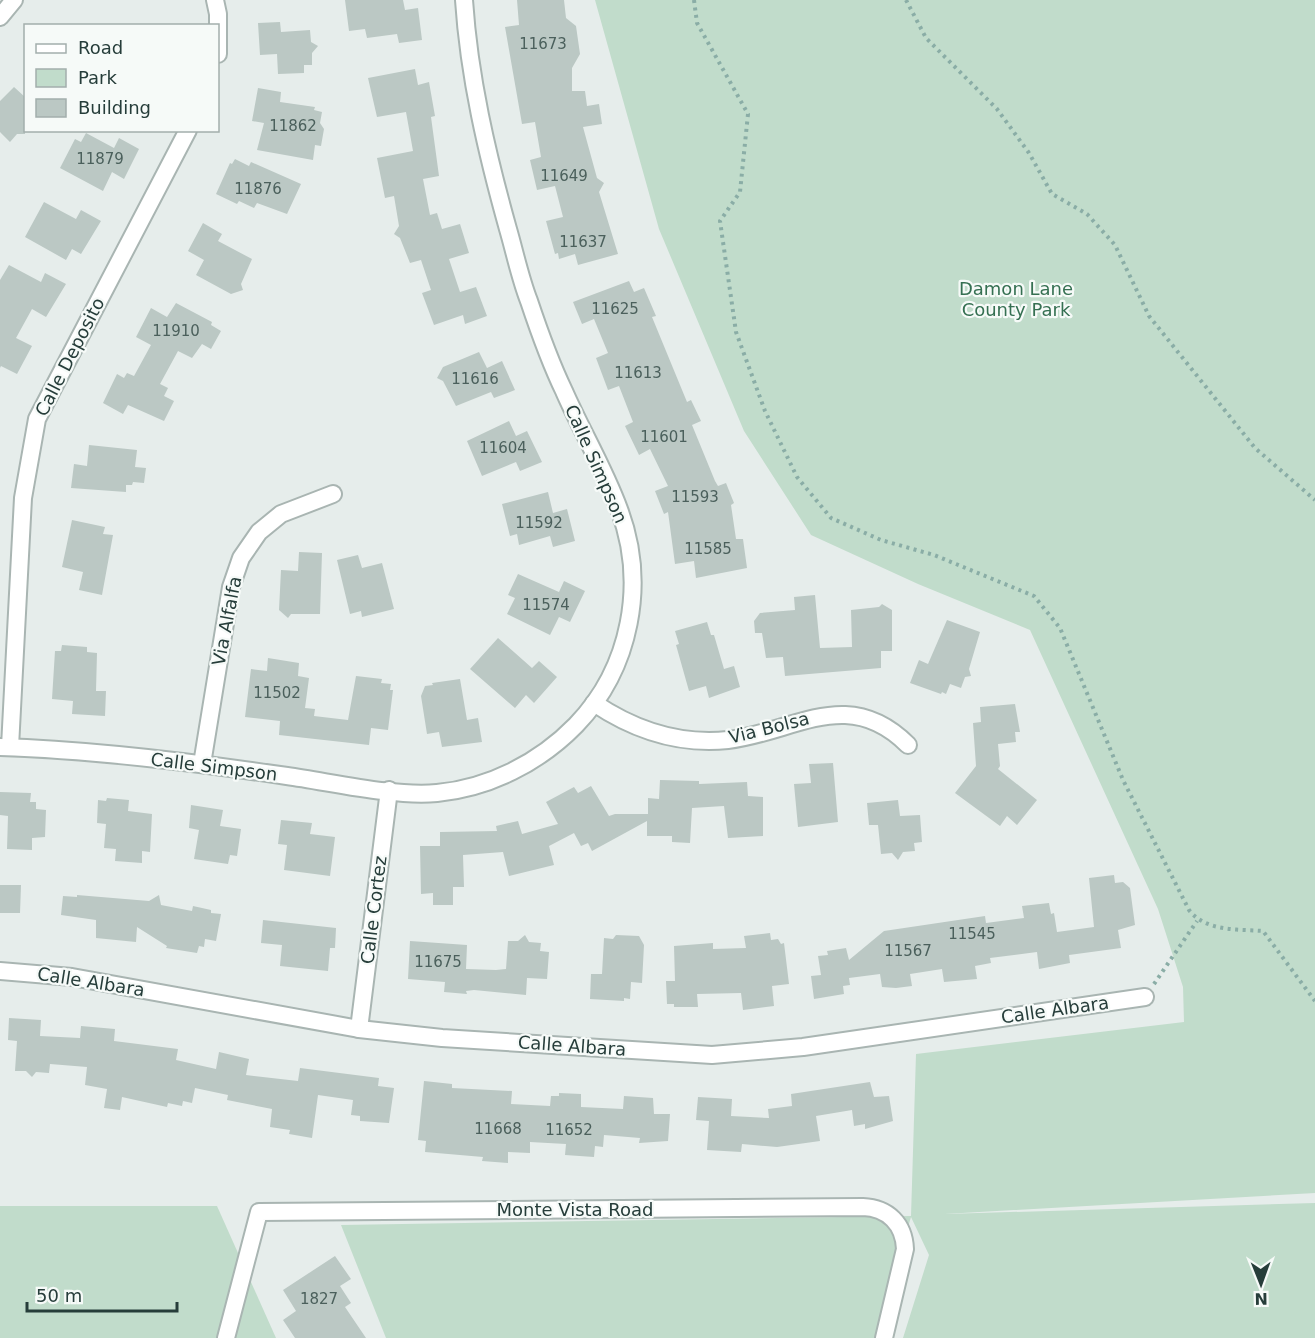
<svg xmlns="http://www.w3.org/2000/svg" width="1315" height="1338" viewBox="0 0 1315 1338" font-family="'DejaVu Sans',sans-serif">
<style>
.green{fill:#c1dccb}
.building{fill:#bbc8c4}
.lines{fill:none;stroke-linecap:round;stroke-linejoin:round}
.street-casing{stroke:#a9b5b2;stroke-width:20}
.path{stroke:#8aada6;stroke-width:4;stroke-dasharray:3 4.5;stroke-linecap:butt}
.street{stroke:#fff;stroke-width:16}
.labels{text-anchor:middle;stroke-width:4.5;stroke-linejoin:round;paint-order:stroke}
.number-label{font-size:15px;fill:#4b605c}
.park-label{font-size:18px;fill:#357052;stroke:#f6faf8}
.street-label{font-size:18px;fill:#263d3a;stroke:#f6faf8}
</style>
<rect width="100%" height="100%" fill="#e6edeb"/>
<g class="green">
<polygon points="595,0 1315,0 1315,1193 945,1214 1315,1203 1315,1338 903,1338 929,1255 911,1217 875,1338 386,1338 341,1225 911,1216 916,1054 1184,1022 1183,987 1158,909 1030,630 918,584 811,535 744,431 659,229"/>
<polygon points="0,1206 217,1206 276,1338 0,1338"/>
</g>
<g class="building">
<polygon points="345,0 403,0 405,10 418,8 422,40 399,43 397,34 367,38 365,29 349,31"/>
<polygon points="517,0 564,0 566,18 576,26 580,54 572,68 572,91 585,91 587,106 599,104 602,124 583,127 597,178 604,183 599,192 618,254 578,265 575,254 559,259 558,253 555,254 546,221 563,217 555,186 537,190 530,160 541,157 535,122 522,124 505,27 519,25"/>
<polygon points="280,22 281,32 310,30 311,42 318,46 312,53 312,65 304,65 304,73 278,74 277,54 260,55 258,23"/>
<polygon points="415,69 418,85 429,82 435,116 431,117 439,176 423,179 430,215 437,213 442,229 460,224 469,253 449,259 460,292 476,287 487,316 465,324 463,315 434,325 422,293 431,290 421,260 410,263 400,238 394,234 399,226 394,196 385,198 377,158 413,151 406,112 377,117 368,78"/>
<polygon points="14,87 26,98 25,134 17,134 10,142 0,132 0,101"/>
<polygon points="258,88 281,92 280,102 315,107 314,110 322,112 320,123 324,129 321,146 315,145 313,160 257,150 264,123 252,121"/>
<polygon points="86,133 114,148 119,138 139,149 124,179 112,172 103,191 60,168 75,139 81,142"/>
<polygon points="235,159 249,166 251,162 301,184 287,214 257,203 254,208 239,201 237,204 216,194 230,163 232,164"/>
<polygon points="44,202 76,219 81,210 101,221 81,254 72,249 66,260 25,237"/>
<polygon points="203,223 222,234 218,241 252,259 241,284 243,290 231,294 196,275 204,260 188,251"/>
<polygon points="9,265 41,282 45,273 66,284 46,317 32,309 16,338 32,346 17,374 1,366 0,368 0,280"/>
<polygon points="629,281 634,292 644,288 656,316 652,317 687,402 691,400 701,421 692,425 715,481 718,486 726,483 734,503 731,505 736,539 743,539 747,568 696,578 694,561 675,564 668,512 664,514 655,491 668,486 650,449 639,455 625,426 633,422 619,386 608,390 596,358 608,353 594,319 582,324 573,302"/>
<polygon points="176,303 212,322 211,325 221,331 211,349 202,344 192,358 178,351 160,384 168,388 164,396 174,401 164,421 128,405 123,414 103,403 117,374 124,378 127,373 134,376 151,345 136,337 151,308 167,317"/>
<polygon points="479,352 487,368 502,361 515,390 494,398 491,392 456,406 443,381 437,378 443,367"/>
<polygon points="509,421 516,436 527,431 542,462 520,471 516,462 482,476 467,441"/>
<polygon points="89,445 137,450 135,467 146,468 144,483 133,482 132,485 126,485 126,492 71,488 74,464 87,466"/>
<polygon points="548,492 553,513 567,509 575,541 553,547 550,536 519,545 517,534 510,536 502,504"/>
<polygon points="72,520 105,527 103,534 113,535 102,595 79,590 83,572 62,567"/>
<polygon points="299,552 322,553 320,614 291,614 288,618 279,610 281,570 298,571"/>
<polygon points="358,555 362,568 382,563 394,609 362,617 361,611 350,614 337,560"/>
<polygon points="518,574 559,592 564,581 585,591 570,622 559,617 550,635 507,614 515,598 508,595"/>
<polygon points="815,595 820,648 852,647 851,610 879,607 882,604 892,610 892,651 881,651 881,668 785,676 783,657 766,658 762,633 755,633 754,621 760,613 795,610 794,597"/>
<polygon points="947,620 980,632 969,669 971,676 965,677 961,688 950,684 946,694 942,692 941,694 910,683 919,660 928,664"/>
<polygon points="707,622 711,635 714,635 724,669 734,666 740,687 709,698 706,686 689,691 676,645 679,644 675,631"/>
<polygon points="498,638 532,668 539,661 557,677 534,703 526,695 515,708 470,669"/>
<polygon points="62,645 87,647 87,652 97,653 96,691 106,691 105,716 72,714 73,701 52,699 55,651 61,651"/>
<polygon points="268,658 299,663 298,676 309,678 305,708 315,709 314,716 348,720 356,676 382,679 381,683 391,684 390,690 393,690 388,730 371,728 369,745 279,735 280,721 245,717 251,669 267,671"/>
<polygon points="460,679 467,720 478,718 482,742 442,747 439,732 427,734 421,696 425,686 433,685 432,683"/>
<polygon points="1015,704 1020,732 1015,732 1016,742 998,744 1000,766 998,769 1037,800 1017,825 1007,816 1000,826 955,793 976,766 973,723 981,722 980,707"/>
<polygon points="833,763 838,822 798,827 794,784 811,783 809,764"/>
<polygon points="660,780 699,781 699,784 747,782 748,796 763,797 763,836 728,838 724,806 692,808 690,843 672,842 672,836 647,836 647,821 592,851 588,843 581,846 574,833 549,846 554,865 509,876 503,852 463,855 464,887 453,887 453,905 433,905 433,893 421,894 420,846 440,846 440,832 497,831 496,826 518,821 522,834 558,824 546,802 574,787 578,793 591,786 609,816 615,814 648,814 648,798 659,799"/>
<polygon points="0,792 31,793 30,802 36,802 36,809 46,810 45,837 32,838 32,850 7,849 8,816 0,815"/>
<polygon points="107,798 129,800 128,811 152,814 150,852 142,851 142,863 115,861 116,849 104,848 106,824 97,823 98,800 106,801"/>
<polygon points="898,800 900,816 920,815 922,842 914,843 915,851 903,852 898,860 892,853 881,854 878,825 869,825 867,803"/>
<polygon points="191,805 223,810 220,826 241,829 237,856 230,855 228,864 194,859 199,830 189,828"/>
<polygon points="281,820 312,823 310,834 335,837 330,876 284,870 287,845 278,844"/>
<polygon points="1114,875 1115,883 1123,882 1130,888 1135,925 1118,930 1121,948 1069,955 1070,963 1039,969 1037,952 990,958 991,963 975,966 977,979 944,982 942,969 910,974 912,986 896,988 882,987 880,974 849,978 850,985 843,986 844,994 814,999 811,976 821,975 818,956 828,955 827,951 846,948 849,960 884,931 985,916 986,923 1024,918 1022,906 1049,903 1051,914 1054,913 1057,932 1094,927 1089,878"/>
<polygon points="0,885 21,885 20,913 0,913"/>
<polygon points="77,895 149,901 159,895 161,905 192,911 193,906 211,910 211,913 221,914 216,941 205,939 204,947 199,946 197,953 166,948 167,946 137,927 136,942 96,938 96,920 61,915 63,896 77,897"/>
<polygon points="263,920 336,928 335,948 330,948 328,971 280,966 282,945 261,943"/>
<polygon points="770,933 771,940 778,939 781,944 784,943 789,984 772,986 774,1006 743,1010 741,993 697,994 698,1007 674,1007 674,1004 667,1004 666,981 675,981 674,946 713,943 713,949 746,948 744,936"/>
<polygon points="525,935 529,942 541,943 540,951 549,952 547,979 527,978 526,995 474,990 466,991 467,994 444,992 445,982 408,979 410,941 467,945 466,969 496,970 506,969 508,941 518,941"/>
<polygon points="616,935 639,936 644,945 642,983 631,982 630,999 624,998 624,1001 590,999 591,974 602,974 604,938 613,939"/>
<polygon points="9,1018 41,1020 40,1036 80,1038 81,1026 115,1029 114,1041 178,1049 176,1060 216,1069 219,1052 249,1059 246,1075 298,1081 300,1068 379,1078 378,1086 394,1088 389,1123 360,1121 360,1116 351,1115 353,1100 318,1095 312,1138 289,1134 290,1130 270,1127 272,1109 227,1100 228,1095 195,1088 192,1103 183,1101 182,1106 168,1103 167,1107 122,1097 120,1110 104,1108 107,1089 85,1085 87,1067 50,1064 49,1073 36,1072 32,1077 26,1071 15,1071 17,1041 8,1040"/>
<polygon points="424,1081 452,1084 452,1088 512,1091 511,1104 550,1106 551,1096 559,1096 559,1093 581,1094 581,1107 623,1109 624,1096 653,1098 654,1114 670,1114 668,1141 639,1143 640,1138 604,1135 603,1147 595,1146 594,1157 565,1155 566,1144 530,1142 530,1153 508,1152 508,1163 482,1161 483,1157 425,1152 426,1141 418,1140"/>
<polygon points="870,1082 874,1097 889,1096 893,1121 865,1129 865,1124 854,1126 852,1110 816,1116 820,1141 777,1147 742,1144 741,1152 707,1150 709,1121 696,1120 698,1097 732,1099 731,1116 769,1118 768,1109 792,1106 791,1094"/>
<polygon points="335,1256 351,1279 340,1286 351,1303 345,1307 366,1338 295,1338 283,1320 296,1311 283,1290"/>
</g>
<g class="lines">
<g class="street-casing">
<g id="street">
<polyline points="215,0 218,14 218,54"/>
<polyline points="0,17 14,0"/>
<path d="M594 703C634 730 679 745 728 740 795 732 848 685 908 745"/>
<path d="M0 747C96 750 192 762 287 776 331 782 393 797 437 793 489 788 539 763 576 725 631 668 647 583 619 509 604 468 581 430 564 391 550 362 539 331 529 301 520 278 515 253 508 229 487 154 469 77 464 0"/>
<polyline points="10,747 23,498 37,419 188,130"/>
<polyline points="202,764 231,587 241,558 259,532 281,514 333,494"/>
<polyline points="0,971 72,977 359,1029 442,1038 712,1055 803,1047 1145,997"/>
<polyline points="359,1029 389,790"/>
<path d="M226 1338 259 1212 863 1207C888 1208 904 1224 905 1249L884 1338"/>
</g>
</g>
<g class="path">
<path d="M694 0 697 23 748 114 740 192 720 221 736 332 765 411 797 477 831 518 881 540 934 555 1034 596 1060 628 1123 780 1189 910C1206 932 1238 929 1263 931L1315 1001"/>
<polyline points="906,0 926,38 997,109 1029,153 1052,194 1087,214 1115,245 1149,316 1255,448 1315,500"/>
<polyline points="1154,984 1197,921"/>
</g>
<use href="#street" class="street"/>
</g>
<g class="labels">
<g class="number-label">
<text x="543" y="49">11673</text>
<text x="293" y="131">11862</text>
<text x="100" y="164">11879</text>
<text x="564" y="181">11649</text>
<text x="258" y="194">11876</text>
<text x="583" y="247">11637</text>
<text x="615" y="314">11625</text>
<text x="176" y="336">11910</text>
<text x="638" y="378">11613</text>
<text x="475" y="384">11616</text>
<text x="664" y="442">11601</text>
<text x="503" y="453">11604</text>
<text x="695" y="502">11593</text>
<text x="539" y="528">11592</text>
<text x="708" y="554">11585</text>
<text x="546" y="610">11574</text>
<text x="277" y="698">11502</text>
<text x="972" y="939">11545</text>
<text x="908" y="956">11567</text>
<text x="438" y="967">11675</text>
<text x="498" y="1134">11668</text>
<text x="569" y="1135">11652</text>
<text x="319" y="1304">1827</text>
</g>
<g class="park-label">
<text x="1016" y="295">Damon Lane<tspan x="1016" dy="21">County Park</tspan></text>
</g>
<g class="street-label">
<text transform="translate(70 357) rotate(-63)" y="6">Calle Deposito</text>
<text transform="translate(596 464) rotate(66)" y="6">Calle Simpson</text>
<text transform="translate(227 621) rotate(-79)" y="6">Via Alfalfa</text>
<text transform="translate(769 728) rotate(-14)" y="6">Via Bolsa</text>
<text transform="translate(214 767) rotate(7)" y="6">Calle Simpson</text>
<text transform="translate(374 910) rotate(-83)" y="6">Calle Cortez</text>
<text transform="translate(91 982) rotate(9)" y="6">Calle Albara</text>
<text transform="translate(1055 1010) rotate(-8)" y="6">Calle Albara</text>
<text transform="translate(572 1046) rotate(4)" y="6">Calle Albara</text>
<text x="575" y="1216">Monte Vista Road</text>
</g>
</g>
<rect x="24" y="24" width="195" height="108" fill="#f6faf8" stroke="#a3aeac" stroke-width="1.5"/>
<rect x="36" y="44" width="30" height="9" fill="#ffffff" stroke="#a3aeac" stroke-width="1.5"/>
<text x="78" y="54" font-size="18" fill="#263d3a">Road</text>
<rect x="36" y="69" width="30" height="18" fill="#c1dccb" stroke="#a3aeac" stroke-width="1.5"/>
<text x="78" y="84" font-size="18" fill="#263d3a">Park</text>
<rect x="36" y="99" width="30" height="18" fill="#bbc8c4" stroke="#a3aeac" stroke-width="1.5"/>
<text x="78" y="114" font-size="18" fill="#263d3a">Building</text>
<g transform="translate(1261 1284) rotate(179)" stroke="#f6faf8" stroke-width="4.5" paint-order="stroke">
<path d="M0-4.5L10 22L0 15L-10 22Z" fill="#263d3a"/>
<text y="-9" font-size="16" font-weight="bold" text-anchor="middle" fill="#263d3a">N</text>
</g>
<path d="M27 1302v9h150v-9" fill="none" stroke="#263d3a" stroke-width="3"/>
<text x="36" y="1302" font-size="18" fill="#263d3a" stroke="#f6faf8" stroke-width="4.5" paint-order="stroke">50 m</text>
</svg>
